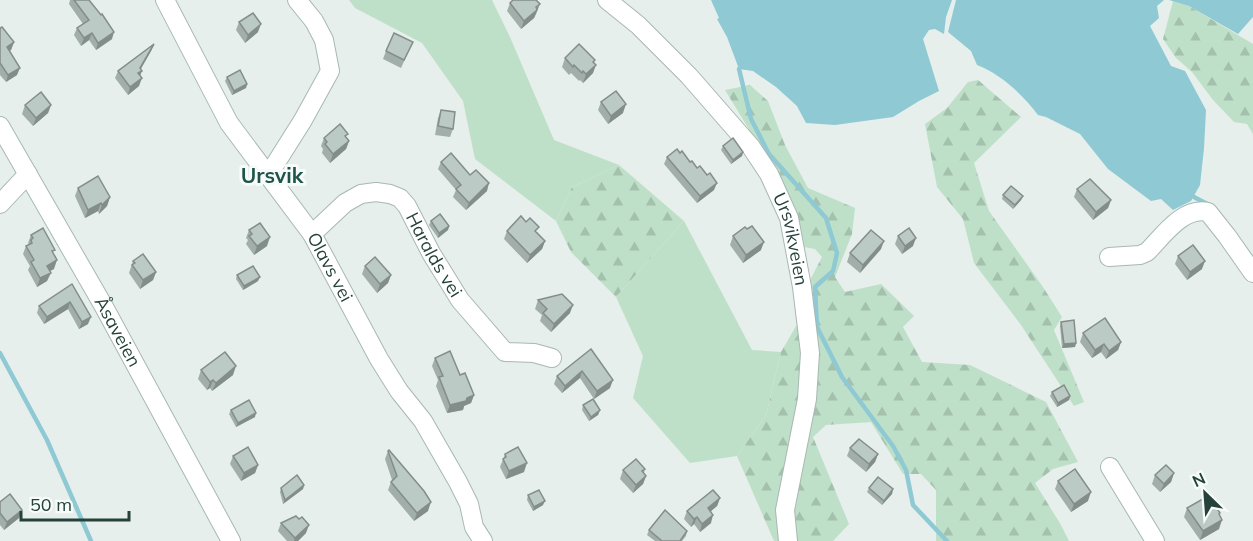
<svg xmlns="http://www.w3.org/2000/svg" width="1253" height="541" viewBox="0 0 1253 541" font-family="Mulish,sans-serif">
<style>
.green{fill:#bfe0c8}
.forest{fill:url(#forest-firs)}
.water{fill:#8ec9d4}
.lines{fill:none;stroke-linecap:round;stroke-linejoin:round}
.stream{stroke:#8ec9d4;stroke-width:4.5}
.street-casing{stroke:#a8b8b2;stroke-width:20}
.street{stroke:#fff;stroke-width:18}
.wall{fill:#a1aea9}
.shaded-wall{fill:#838d89}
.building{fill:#bbcac4;stroke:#838d89;stroke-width:1.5}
.labels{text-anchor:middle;stroke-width:6;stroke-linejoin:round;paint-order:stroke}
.street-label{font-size:18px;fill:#24423a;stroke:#f7fbf9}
.quarter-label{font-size:21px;font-weight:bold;fill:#1f5548;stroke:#f7fbf9}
</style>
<defs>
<pattern id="forest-firs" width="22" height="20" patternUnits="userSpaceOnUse" patternTransform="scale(1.5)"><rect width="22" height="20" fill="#bfe0c8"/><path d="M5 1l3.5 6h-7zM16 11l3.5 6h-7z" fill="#a4c1ad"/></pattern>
</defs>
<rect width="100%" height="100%" fill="#e6efeb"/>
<g class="green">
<polygon points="349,0 492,0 510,37 554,140 619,165 572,187 556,221 475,159 463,101 422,43 355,8"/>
<polygon points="684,221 752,350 781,352 766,415 737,456 690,463 633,398 643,356 616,297"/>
</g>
<g class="forest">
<polygon points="1173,1 1189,6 1253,44 1253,134 1247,124 1234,122 1213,100 1192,72 1176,58 1163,39"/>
<polygon points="978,80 1021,117 974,163 989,211 1043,287 1062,317 1054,330 1084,402 1074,406 1021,325 974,263 963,219 937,187 925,124 947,108 968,82"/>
<polygon points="750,85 768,101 785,145 808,188 855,208 852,234 835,277 845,292 881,284 914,316 903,327 922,362 970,365 1046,402 1078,462 1053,469 1035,483 1061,525 1069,541 936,541 936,490 921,474 903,474 871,422 826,425 813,437 849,524 833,541 774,541 737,456 766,415 781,352 810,302 810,280 822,257 815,249 804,247 786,190 725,90"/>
<polygon points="619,165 684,221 616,297 571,252 556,221 572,187"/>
</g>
<g class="water">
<polygon points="711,0 952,0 946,17 944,34 935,29 929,30 923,39 939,91 919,101 893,117 835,125 806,123 797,106 776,87 753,71 739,69 727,37 717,19 719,18"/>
<path d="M956 0H1164L1157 6 1159 18 1150 26 1171 66 1185 71 1206 110 1204 148 1200 185 1191 201 1173 210 1161 199 1151 201 1108 169 1080 134 1046 117 1038 115C1023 95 1001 74 977 65L971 51 948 32Z"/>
<polygon points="1169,0 1253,0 1253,17 1238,34 1189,6"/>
</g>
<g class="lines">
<g class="stream">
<polyline points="739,69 751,119 769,154 826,218 837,253 833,271 815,287 817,327 842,377 893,446 906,470 913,505 947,541"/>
<polyline points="1194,197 1211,206"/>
<polyline points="0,353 47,440 91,541"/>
</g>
<g class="street-casing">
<g id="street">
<path id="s1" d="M165 0 229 123 312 234 379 359 399 391 423 421 458 482 469 504 474 527 483 541"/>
<path id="s2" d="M607 0 638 25 689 76 751 147 769 174 789 218 802 287 810 353 807 399 785 510 788 541"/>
<path id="s3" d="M0 126 103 305 231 541"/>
<polyline points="269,174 303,120 330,71 324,40 314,21 297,0"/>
<polyline points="0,204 28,174"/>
<path id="s4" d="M312 234 345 203 361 194 376 192 390 194 400 198 407 206 431 253 460 300 505 352 534 353 552 358"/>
<path d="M1109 257 1140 255 1147 252C1162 237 1183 206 1208 212L1227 236 1253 273"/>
<polyline points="1110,467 1155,541"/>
</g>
</g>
<use href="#street" class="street"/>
</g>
<g class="wall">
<polygon points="70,0 89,0 112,39 96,50 89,40 81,46 74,35 77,28 83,24 69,4"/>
<polygon points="510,3 537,12 534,18 521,29 507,11"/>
<polygon points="239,22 258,32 245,43 236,30"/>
<polygon points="0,28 14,42 11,50 9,51 17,75 6,82 0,75"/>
<polygon points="413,42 401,68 383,59 386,51"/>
<polygon points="154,44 151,51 141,69 139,86 128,95 115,78 118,71"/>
<polygon points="565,58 594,63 593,73 583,83 580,80 579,81 571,73 569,75 562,67"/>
<polygon points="227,77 247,84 246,88 232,95 225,81"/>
<polygon points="601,102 623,113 608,124 598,110"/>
<polygon points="25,105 51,105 48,113 33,126 22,114"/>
<polygon points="441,110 453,129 450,137 435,135 438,118"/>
<polygon points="324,138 347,138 349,141 346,149 330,163 322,153 323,149 321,146"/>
<polygon points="723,146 743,152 742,156 731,164 721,150"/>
<polygon points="667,157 690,162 714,190 697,203 664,164"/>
<polygon points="441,162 470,175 487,191 466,210 453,197 456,190 438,169"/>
<polygon points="78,188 110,197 107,206 99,214 98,211 85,218 75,196"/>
<polygon points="1077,189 1111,200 1108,208 1093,220 1074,197"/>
<polygon points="1003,195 1023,196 1021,200 1013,209 1002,199"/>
<polygon points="431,221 449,226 448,230 438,238 429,225"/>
<polygon points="249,230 267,246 254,255 246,244 248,240 246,238"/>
<polygon points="507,231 537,232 545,241 542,249 527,263 504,239"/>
<polygon points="31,235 54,254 54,269 50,271 47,281 37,287 28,270 30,266 23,254 26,246 29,244 28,243"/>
<polygon points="733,236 761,250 743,263 730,245"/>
<polygon points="898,236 913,246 902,254 895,244"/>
<polygon points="881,249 860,273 847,262 850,253"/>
<polygon points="1178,256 1202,269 1187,280 1175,264"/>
<polygon points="133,261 156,272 153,280 140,289 129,273"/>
<polygon points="365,266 391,275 388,283 377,293 362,274"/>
<polygon points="237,275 258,281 243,290 236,279"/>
<polygon points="72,284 88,324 79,329 68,309 44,324 37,313 39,306"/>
<polygon points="538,300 570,313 551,332 540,321 542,315 535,309"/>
<polygon points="1061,322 1076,343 1075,347 1062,348 1060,326"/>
<polygon points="1083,333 1121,342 1118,350 1106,359 1101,352 1092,358 1080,342"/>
<polygon points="591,349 610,388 594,399 580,378 562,393 554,384 557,376"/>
<polygon points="435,358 460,375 474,395 471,403 464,406 463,410 447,413 436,386 438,380 432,366"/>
<polygon points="201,370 233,375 212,391 210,388 207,390 198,379"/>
<polygon points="1052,392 1070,396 1069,400 1057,407 1050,396"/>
<polygon points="583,405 600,410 598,415 589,421 582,410"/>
<polygon points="231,410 255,417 236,427 229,414"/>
<polygon points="850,448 878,454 875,462 866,472 847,456"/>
<polygon points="388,451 428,511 414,521 388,490 391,482 392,480 385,459"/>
<polygon points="505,454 524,472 506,479 500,467"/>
<polygon points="233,456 258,465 255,473 241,481 230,464"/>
<polygon points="645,469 644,473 646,476 643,484 633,493 620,479 623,470"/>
<polygon points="1174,473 1171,482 1160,492 1152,484 1155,475"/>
<polygon points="1058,481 1088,501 1071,512 1055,489"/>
<polygon points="304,485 303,489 283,504 280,492 281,488"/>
<polygon points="869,488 893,489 892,494 882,505 867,492"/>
<polygon points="528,495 543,505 533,511 527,500"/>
<polygon points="720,498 717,506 710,512 711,523 700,532 694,524 691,527 684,519 687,511"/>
<polygon points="0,502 22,510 19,518 4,530 0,525"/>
<polygon points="1212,502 1219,515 1219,529 1200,540 1184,517 1187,508"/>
<polygon points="281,523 306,533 298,541 287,541 278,531"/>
<polygon points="649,530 687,531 686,536 682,541 655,541 647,535"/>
</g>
<g class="shaded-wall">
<polygon points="540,4 534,18 521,29 524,21"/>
<polygon points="261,24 258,32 245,43 248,35"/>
<polygon points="114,32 112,39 96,50 98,43"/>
<polygon points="92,33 89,40 81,46 84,38"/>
<polygon points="14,42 11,50 4,55 7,47"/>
<polygon points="154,44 151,51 138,73 142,71 139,78 135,81 140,68"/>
<polygon points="596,65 593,73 583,83 586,74"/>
<polygon points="20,68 17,75 6,82 8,75"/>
<polygon points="142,78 139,86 128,95 130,87"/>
<polygon points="247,84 246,88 232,95 234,91"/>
<polygon points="626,104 623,113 608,124 611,116"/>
<polygon points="51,105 48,113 33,126 36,118"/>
<polygon points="349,141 346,149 330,163 333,154"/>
<polygon points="743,152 742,156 731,164 733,160"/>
<polygon points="489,183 487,191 466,210 469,203"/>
<polygon points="717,183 714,190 697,203 700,196"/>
<polygon points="1023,196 1021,200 1013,209 1015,205"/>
<polygon points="110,197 107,206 99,214 102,205"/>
<polygon points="1111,200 1108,208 1093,220 1096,212"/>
<polygon points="101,203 98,211 85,218 88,210"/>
<polygon points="449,226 448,230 438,238 439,233"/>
<polygon points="270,237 267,246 254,255 257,246"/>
<polygon points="916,238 913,246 902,254 905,246"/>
<polygon points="545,241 542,249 527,263 530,255"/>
<polygon points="884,241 881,249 860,273 863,265"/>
<polygon points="764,242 761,250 743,263 746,255"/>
<polygon points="57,260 54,269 44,274 47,266"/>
<polygon points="1205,261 1202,269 1187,280 1190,272"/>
<polygon points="156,272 153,280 140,289 143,280"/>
<polygon points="51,273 47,281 37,287 40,278"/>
<polygon points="391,275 388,283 377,293 380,284"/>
<polygon points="260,277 258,281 243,290 244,286"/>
<polygon points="70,302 68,309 44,324 47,317"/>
<polygon points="573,305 570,313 551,332 554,324"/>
<polygon points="91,317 88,324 79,329 82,322"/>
<polygon points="1121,342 1118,350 1106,359 1109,351"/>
<polygon points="1076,343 1075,347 1062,348 1064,344"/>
<polygon points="1104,344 1101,352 1092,358 1095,350"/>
<polygon points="236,366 233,375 212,391 216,383"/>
<polygon points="582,371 580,378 562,393 565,386"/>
<polygon points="213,380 210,388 207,390 210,382"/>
<polygon points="613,380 610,388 594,399 597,391"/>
<polygon points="474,395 471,403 464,406 463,410 447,413 450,405"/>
<polygon points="1070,396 1069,400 1057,407 1058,403"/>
<polygon points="600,410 598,415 589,421 591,417"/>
<polygon points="256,413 255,417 236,427 238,423"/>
<polygon points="878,454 875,462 866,472 869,464"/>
<polygon points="527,463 524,472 506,479 509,471"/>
<polygon points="258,465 255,473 241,481 244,473"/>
<polygon points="1174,473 1171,482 1160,492 1164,484"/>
<polygon points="646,476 643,484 633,493 636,485"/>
<polygon points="304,485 303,489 283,504 285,500"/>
<polygon points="893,489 892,494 882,505 884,501"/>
<polygon points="1091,492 1088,501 1071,512 1074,504"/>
<polygon points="720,498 717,506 705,516 708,508"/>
<polygon points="545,501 543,505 533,511 534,507"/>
<polygon points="431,502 428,511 414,521 417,513"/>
<polygon points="22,510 19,518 4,530 7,522"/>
<polygon points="713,515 711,523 700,532 702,524"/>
<polygon points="697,517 694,524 691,527 694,519"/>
<polygon points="1222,520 1219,529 1200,540 1203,531"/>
<polygon points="309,525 306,533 298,541 294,541 295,538"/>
</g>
<g class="building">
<polygon points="74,0 89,0 101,15 102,14 114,32 98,43 92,33 84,38 77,28 89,20"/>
<polygon points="513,0 536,0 540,4 536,7 537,10 524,21 510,3"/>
<polygon points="253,13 261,24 248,35 239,22"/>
<polygon points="2,27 14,42 7,47 20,68 8,75 0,63 0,28"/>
<polygon points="394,33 413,42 404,60 386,51"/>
<polygon points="154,44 140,68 142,71 138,73 142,78 130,87 118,71"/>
<polygon points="579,44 595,60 593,62 596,65 586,74 583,71 582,73 574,65 573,67 565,58"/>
<polygon points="240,70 247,84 234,91 227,77"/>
<polygon points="616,91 626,104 611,116 601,102"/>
<polygon points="41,92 51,105 36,118 25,105"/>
<polygon points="441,110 455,112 453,129 438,126"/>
<polygon points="340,124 348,134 345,136 349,141 333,154 325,144 327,142 324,138"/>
<polygon points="733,138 743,152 733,160 723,146"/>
<polygon points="677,149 680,153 682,151 690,162 692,161 697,168 700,166 707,175 710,173 717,183 700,196 667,157"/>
<polygon points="451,153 470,175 476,170 489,183 469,203 456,189 461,185 441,162"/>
<polygon points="98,176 110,197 102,205 101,203 88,210 78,188"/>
<polygon points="1090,179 1111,200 1096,212 1077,189"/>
<polygon points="1011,186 1023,196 1015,205 1003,195"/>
<polygon points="440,214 449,226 439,233 431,221"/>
<polygon points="521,216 526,222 530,218 539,227 535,231 545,241 530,255 507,231"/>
<polygon points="260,223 270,237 257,246 249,236 252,234 249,230"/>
<polygon points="752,226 764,242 746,255 733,236 745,227 747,229"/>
<polygon points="43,228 55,250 52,251 57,260 47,266 51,273 40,278 31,262 34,260 26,246 32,243 31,240 33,238 31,235"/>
<polygon points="909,228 916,238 905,246 898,236"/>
<polygon points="871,230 884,241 863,265 850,253"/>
<polygon points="1193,245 1205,261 1190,272 1178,256"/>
<polygon points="143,254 156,272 143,280 132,265 135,263 133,261"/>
<polygon points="375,257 391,275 380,284 365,266"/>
<polygon points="253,266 260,277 244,286 237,275"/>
<polygon points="72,284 91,317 82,322 70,302 47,317 39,306"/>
<polygon points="562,294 573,305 554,324 543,313 547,309 538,300"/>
<polygon points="1105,318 1121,342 1109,351 1104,344 1095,350 1083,333"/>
<polygon points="1074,320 1076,343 1064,344 1061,322"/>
<polygon points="591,349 613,380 597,391 582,371 565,386 557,376"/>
<polygon points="450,351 460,375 465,373 474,395 467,398 466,401 450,405 439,377 443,376 435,358"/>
<polygon points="225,352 236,366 216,383 213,380 210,382 201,370"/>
<polygon points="1064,385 1070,396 1058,403 1052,392"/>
<polygon points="593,399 600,410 591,417 583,405"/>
<polygon points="249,400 256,413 238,423 231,410"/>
<polygon points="859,439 878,454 869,464 850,448"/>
<polygon points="248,447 258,465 244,473 233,456"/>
<polygon points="518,447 527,463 509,471 503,459 506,457 505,454"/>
<polygon points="389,450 424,491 431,502 417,513 391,482 397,476 388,451"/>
<polygon points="636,459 645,469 642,471 646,476 636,485 623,470"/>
<polygon points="1166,465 1174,473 1164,484 1155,475"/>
<polygon points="1075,469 1091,492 1074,504 1058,481"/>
<polygon points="297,475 304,485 285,500 281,488"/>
<polygon points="878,477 893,489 884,501 869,488"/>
<polygon points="539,490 545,501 534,507 528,495"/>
<polygon points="713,490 720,498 708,508 713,515 702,524 697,517 694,519 687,511"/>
<polygon points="10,494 22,510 7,522 0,513 0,502"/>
<polygon points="1208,496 1212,502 1213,502 1220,513 1219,514 1222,520 1203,531 1187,508"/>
<polygon points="665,510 687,531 680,541 662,541 649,530"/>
<polygon points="296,516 299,519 302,517 309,525 295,538 281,523"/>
</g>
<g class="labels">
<g class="street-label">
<text dy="6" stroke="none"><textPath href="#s2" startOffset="308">Ursvikveien</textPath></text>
<text dy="6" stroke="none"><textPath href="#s4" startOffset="170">Haralds vei</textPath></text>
<text dy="6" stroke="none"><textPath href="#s1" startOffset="315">Olavs vei</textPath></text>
<text dy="6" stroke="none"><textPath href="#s3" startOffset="237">Åsaveien</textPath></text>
</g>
<g class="quarter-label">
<text x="272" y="183">Ursvik</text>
</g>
</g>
<g transform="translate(1205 493) rotate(335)" stroke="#f7fbf9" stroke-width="4.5" paint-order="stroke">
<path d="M0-4.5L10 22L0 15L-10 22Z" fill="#24423a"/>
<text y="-9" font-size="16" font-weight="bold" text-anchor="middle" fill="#24423a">N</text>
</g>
<path d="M21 511v9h108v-9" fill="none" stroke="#24423a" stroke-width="3"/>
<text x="30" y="511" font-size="18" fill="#24423a" stroke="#f7fbf9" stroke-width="4.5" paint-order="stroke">50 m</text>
</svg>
